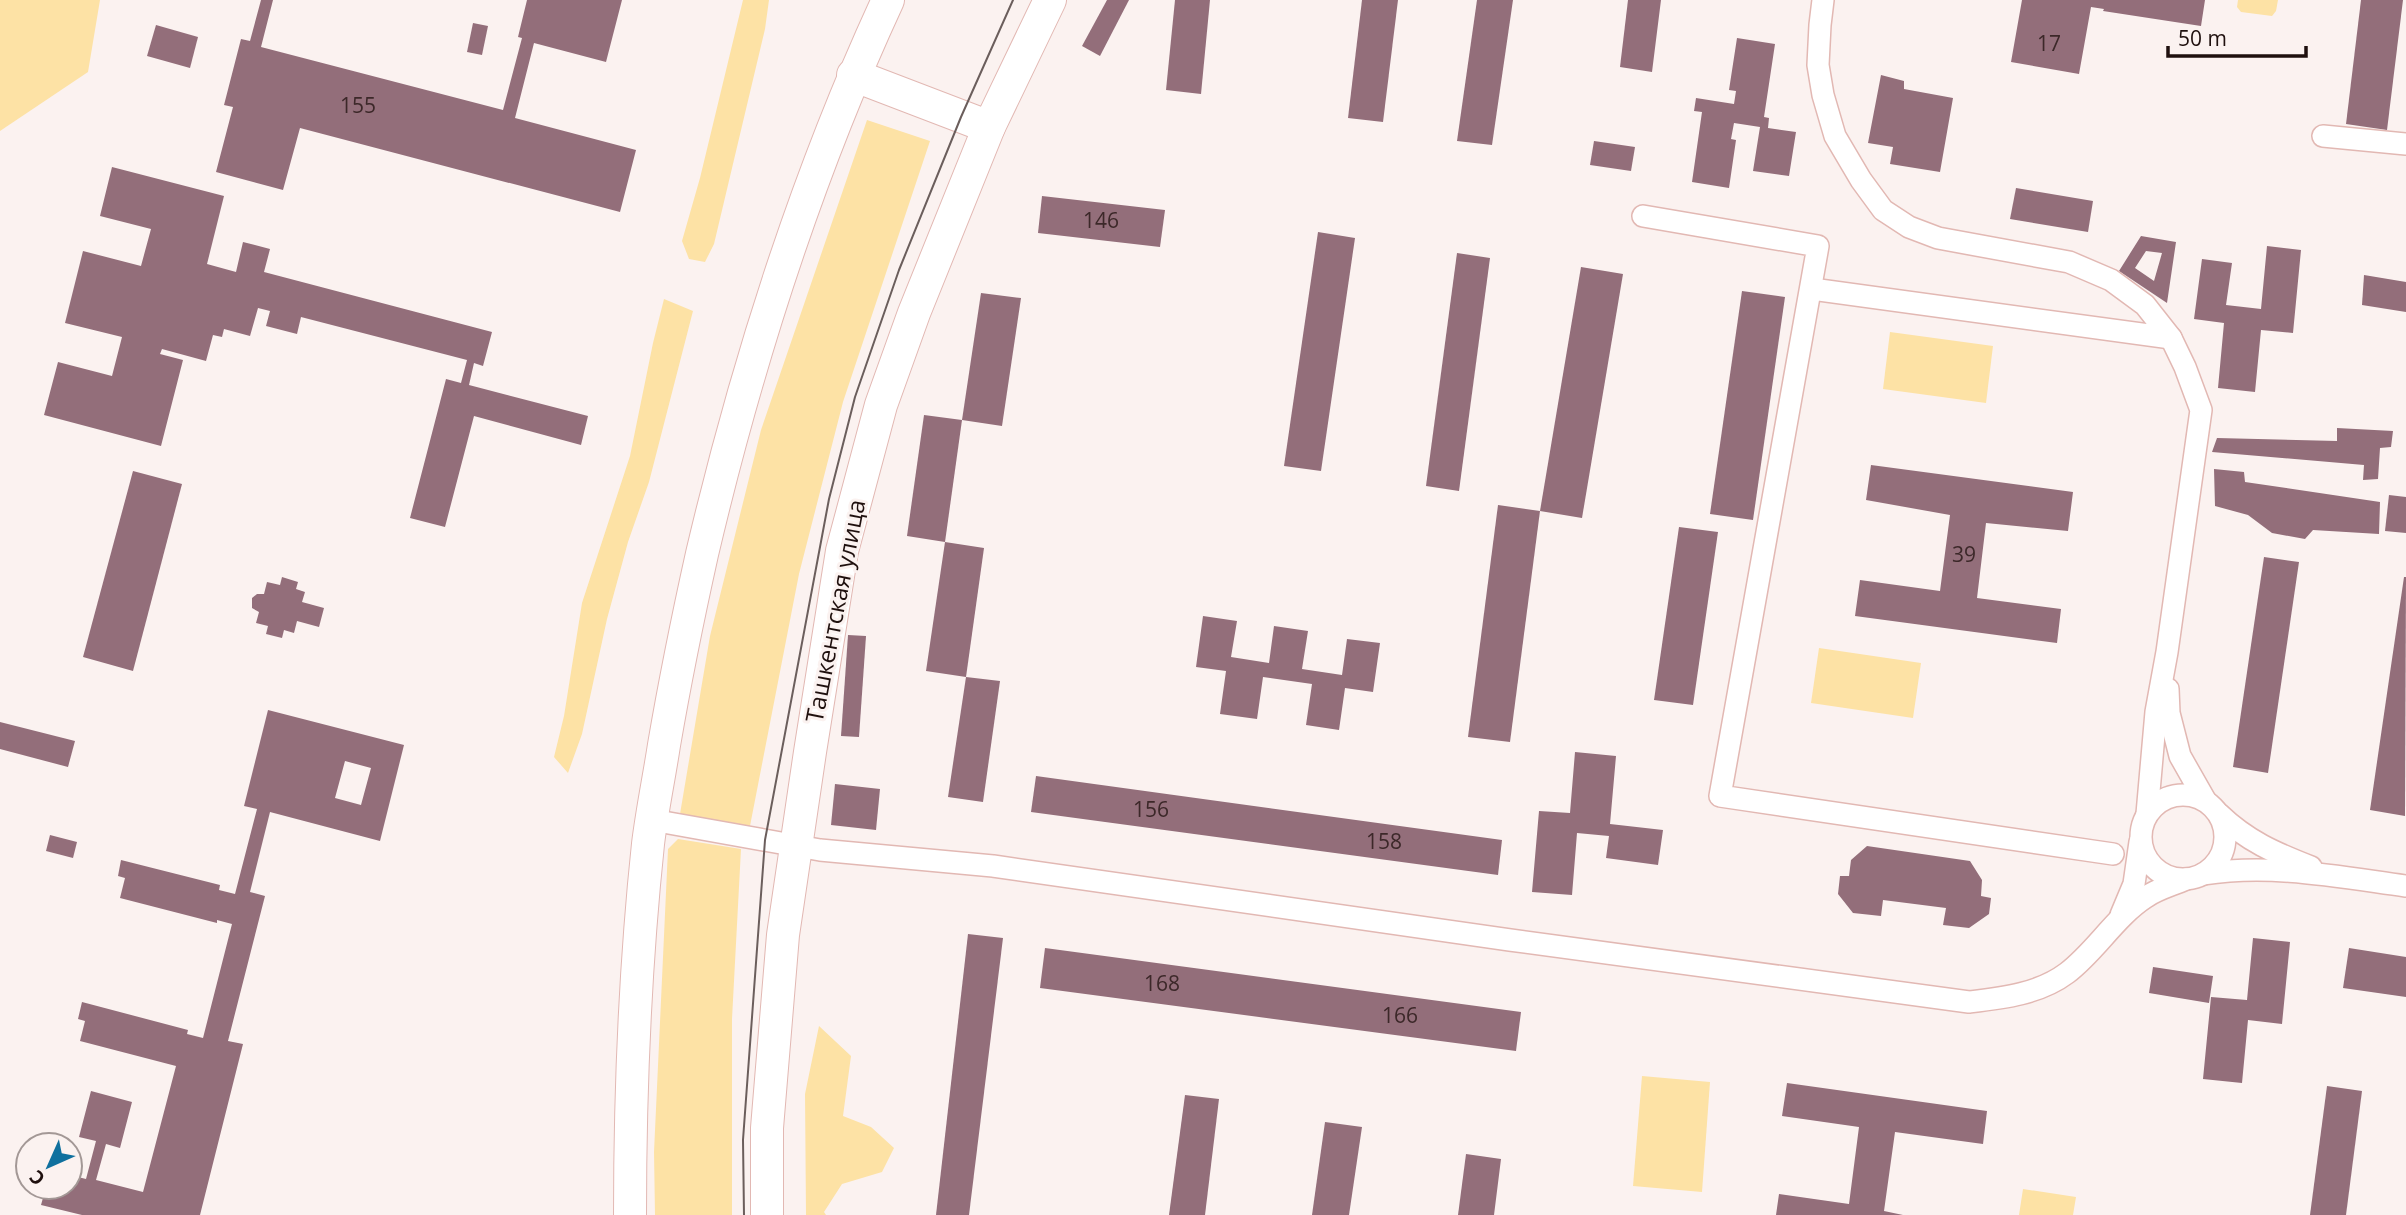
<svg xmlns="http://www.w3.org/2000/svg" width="2406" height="1215" viewBox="0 0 2406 1215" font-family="'Open Sans',sans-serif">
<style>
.green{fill:#fde2a5}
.building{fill:#936e7a;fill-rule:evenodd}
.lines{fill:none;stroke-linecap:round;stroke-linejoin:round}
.street-casing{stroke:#e2b8b3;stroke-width:24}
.secondary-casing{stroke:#e2b8b3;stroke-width:34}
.street{stroke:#fff;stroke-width:21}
.secondary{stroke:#fff;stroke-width:32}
.tram{stroke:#6b5e5c;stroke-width:2}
.labels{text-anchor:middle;stroke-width:6;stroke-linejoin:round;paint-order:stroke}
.number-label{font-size:21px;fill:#3c2829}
.street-label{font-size:24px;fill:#1f100e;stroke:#fbf2f0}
</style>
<rect width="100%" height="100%" fill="#fbf2f0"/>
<g class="green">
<polygon points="0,0 100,0 88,72 0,131"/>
<polygon points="743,0 769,0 765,29 714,244 705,262 689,259 682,241 700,178"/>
<polygon points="2238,0 2278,0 2276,11 2272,16 2241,12 2237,7"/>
<polygon points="867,120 930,141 843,402 799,574 750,826 680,814 710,636 761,430"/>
<polygon points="664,299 693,311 649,482 628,542 607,619 582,734 568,773 554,757 564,716 582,603 630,456 653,343"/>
<polygon points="1890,332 1993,346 1986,403 1883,389"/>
<polygon points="1819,648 1921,663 1913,718 1811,703"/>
<polygon points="678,839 741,849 732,1019 732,1215 655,1215 654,1152 668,849"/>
<polygon points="819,1026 851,1056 843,1116 871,1127 894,1148 882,1172 842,1184 824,1212 826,1215 806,1215 805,1094"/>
<polygon points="1642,1076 1710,1082 1702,1192 1633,1186"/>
<polygon points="2023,1189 2076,1197 2073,1215 2019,1215"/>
</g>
<g class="building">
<polygon points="261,0 273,0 261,47 503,110 522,38 518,37 527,0 622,0 606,62 534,43 515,118 636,150 620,212 300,128 283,190 216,172 233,107 224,105 241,39 250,41"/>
<polygon points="1107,0 1129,0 1100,56 1082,46"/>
<polygon points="1175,0 1210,0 1201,94 1166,90"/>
<polygon points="1362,0 1398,0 1383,122 1348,118"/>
<polygon points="1477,0 1513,0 1492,145 1457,141"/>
<polygon points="1628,0 1661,0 1652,72 1620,67"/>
<polygon points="2022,0 2205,0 2201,26 2103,11 2104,9 2091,7 2079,74 2011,62"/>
<polygon points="2361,0 2403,0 2387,130 2346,124"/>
<polygon points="473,23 488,26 482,55 467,52"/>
<polygon points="156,25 198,37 190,68 147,56"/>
<polygon points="1737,38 1775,44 1764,117 1769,118 1768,128 1796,132 1789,176 1753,171 1760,127 1734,123 1731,139 1736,140 1729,188 1692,182 1702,112 1694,111 1696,98 1734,104 1736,91 1729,90"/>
<polygon points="1881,75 1904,81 1904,89 1953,98 1940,172 1890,164 1893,147 1868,143"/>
<polygon points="1594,141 1635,147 1631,171 1590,165"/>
<polygon points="112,167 224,196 207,264 236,272 243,242 270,249 264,272 492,332 483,366 474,363 469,385 588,416 581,445 474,416 445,527 410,518 446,379 461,383 467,360 301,317 297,334 266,326 270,311 258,308 250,336 224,329 222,337 213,335 206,361 162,349 160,354 183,360 161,446 44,415 58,362 112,376 122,337 65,323 83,251 141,266 151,229 100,216"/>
<polygon points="2016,188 2093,201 2088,232 2010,219"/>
<polygon points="1042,196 1165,210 1160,247 1038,233"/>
<polygon points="1318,232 1355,238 1321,471 1284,466"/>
<path d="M2141 236 2176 242 2167 303 2119 271ZM2146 251 2162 253 2154 281 2135 268Z"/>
<polygon points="2267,246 2301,250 2293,333 2261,330 2255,392 2218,388 2224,323 2194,319 2202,259 2232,263 2226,305 2261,309"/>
<polygon points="1457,253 1490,258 1459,491 1426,486"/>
<polygon points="1581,267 1623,274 1582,518 1540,511"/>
<polygon points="2364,275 2406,282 2406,312 2362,305"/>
<polygon points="1742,291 1785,297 1753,520 1710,514"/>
<polygon points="981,293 1021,298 1002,426 962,420"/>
<polygon points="924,415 962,420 945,542 907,536"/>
<polygon points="2337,428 2393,431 2391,447 2380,448 2378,479 2363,480 2364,465 2212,452 2217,438 2337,441"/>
<polygon points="1871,465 2073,492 2068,531 1986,523 1977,598 2061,609 2057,643 1855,616 1860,580 1940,591 1950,515 1866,500"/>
<polygon points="2214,469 2244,472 2245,482 2380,502 2379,534 2313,530 2305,539 2272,533 2248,515 2215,506"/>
<polygon points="133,471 182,484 133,671 83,657"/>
<polygon points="2389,495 2406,497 2406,533 2385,531"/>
<polygon points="1498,505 1540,511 1510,742 1468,737"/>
<polygon points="1679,527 1718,532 1693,705 1654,700"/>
<polygon points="945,542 984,548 966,677 926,671"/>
<polygon points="2264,557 2299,562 2268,773 2233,767"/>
<polygon points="282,577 298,582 296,589 305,592 302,602 324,608 319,627 297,621 294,633 284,630 282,638 266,634 268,626 256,623 259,612 252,608 252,598 257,594 264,594 267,582 280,585"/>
<polygon points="2404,577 2406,577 2405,816 2370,810"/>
<polygon points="1203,616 1237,621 1231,657 1269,663 1274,626 1308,631 1302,669 1342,675 1347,639 1380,643 1373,692 1345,688 1339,730 1306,725 1312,684 1263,677 1257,719 1220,714 1226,671 1196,667"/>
<polygon points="848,635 866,636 859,737 841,736"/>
<polygon points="966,677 1000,681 983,802 948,797"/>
<path d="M268 710 404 745 380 841 270 812 250 892 265 896 228 1041 243 1044 200 1215H82L41 1205 46 1187H70V1175L86 1179 96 1141 79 1137 91 1091 132 1102 120 1148 106 1144 96 1180 143 1192 176 1066 80 1041 85 1021 78 1019 82 1002 188 1030 187 1034 203 1038 232 924 217 920V923L120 898 125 878 118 876 121 860 220 885 219 890 235 894 257 809 244 806ZM345 761 371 768 361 805 335 798Z"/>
<polygon points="0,722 75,741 68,767 0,749"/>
<polygon points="1575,752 1616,756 1610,824 1663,830 1658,865 1606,858 1609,836 1577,833 1572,895 1532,892 1539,811 1570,813"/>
<polygon points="1036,776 1502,840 1498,875 1031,812"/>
<polygon points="835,784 880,789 876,830 831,825"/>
<polygon points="50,835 77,842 73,858 46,851"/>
<polygon points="1867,846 1970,861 1982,880 1981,896 1991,898 1989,914 1969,928 1943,925 1946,908 1883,900 1881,916 1853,913 1838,894 1840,876 1849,876 1851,860"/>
<polygon points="968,934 1003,938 969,1215 936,1215"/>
<polygon points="2253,938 2290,942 2282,1024 2248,1020 2242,1083 2203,1079 2211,997 2247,1000"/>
<polygon points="1045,948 1521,1012 1516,1051 1040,988"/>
<polygon points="2349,948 2406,957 2406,997 2343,988"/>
<polygon points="2153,967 2213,976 2209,1003 2149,993"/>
<polygon points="1787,1083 1987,1111 1983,1144 1895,1132 1884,1211 1903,1215 1776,1215 1779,1194 1849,1204 1859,1127 1782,1116"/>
<polygon points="2327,1086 2362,1091 2346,1215 2310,1215"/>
<polygon points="1185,1095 1219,1099 1205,1215 1169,1215"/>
<polygon points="1325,1122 1362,1127 1349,1215 1312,1215"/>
<polygon points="1466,1154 1501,1159 1494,1215 1458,1215"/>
</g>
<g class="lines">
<g class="street-casing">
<g id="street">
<polyline points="1823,0 1820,25 1818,65 1823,95 1835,136 1861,180 1883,210 1909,227 1938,238 2069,262 2111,280 2145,305 2171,338 2185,367 2201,410 2167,652 2156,712 2147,814"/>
<polyline points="2323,136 2406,144"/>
<polyline points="1643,216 1818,246 1720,796 2113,854"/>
<polyline points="1812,289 2171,338"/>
<polyline points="2168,689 2169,713 2180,756 2205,800"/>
<circle cx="2183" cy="837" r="42"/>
<path d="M2219 814C2247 841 2275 853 2311 867"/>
<path d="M652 820 820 850 993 866 1510 940 1969 1002C2003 998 2039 994 2067 973 2096 951 2115 917 2146 897 2157 889 2173 885 2186 879"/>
<path d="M2204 874C2270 863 2340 877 2406 886"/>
<polyline points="2121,915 2134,884 2140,842"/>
</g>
</g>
<g class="secondary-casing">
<g id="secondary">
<polyline points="853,75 989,127"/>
<path d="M630 1215C630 1091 635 967 648 844 652 811 659 778 664 745 675 681 688 617 702 554 747 363 806 177 888 0"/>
<polyline points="767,1215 767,1128 783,935 810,752 842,551 881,405 914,313 989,127 1050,0"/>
</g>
</g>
<use href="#street" class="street"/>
<use href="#secondary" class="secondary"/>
<polyline class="tram" points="744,1215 743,1140 765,840 829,499 855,397 899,270 961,117 1013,0"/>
</g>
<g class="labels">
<g class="number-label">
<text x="2049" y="51">17</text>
<text x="358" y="113">155</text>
<text x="1101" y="228">146</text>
<text x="1964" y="562">39</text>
<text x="1151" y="817">156</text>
<text x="1384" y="849">158</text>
<text x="1162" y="991">168</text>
<text x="1400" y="1023">166</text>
</g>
<g class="street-label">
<text transform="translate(836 611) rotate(-79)" y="8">Ташкентская улица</text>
</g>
</g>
<g transform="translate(49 1166) rotate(225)"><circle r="33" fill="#fbf2f0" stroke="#a39896" stroke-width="2"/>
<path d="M0-5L12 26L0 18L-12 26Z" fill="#0f709e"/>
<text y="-10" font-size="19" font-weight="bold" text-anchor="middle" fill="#1f100e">С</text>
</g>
<path d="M2168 46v10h138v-10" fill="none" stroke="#1f100e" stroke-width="3.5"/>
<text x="2178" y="46" font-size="21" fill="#1f100e" stroke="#fbf2f0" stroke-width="5" paint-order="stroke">50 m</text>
</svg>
